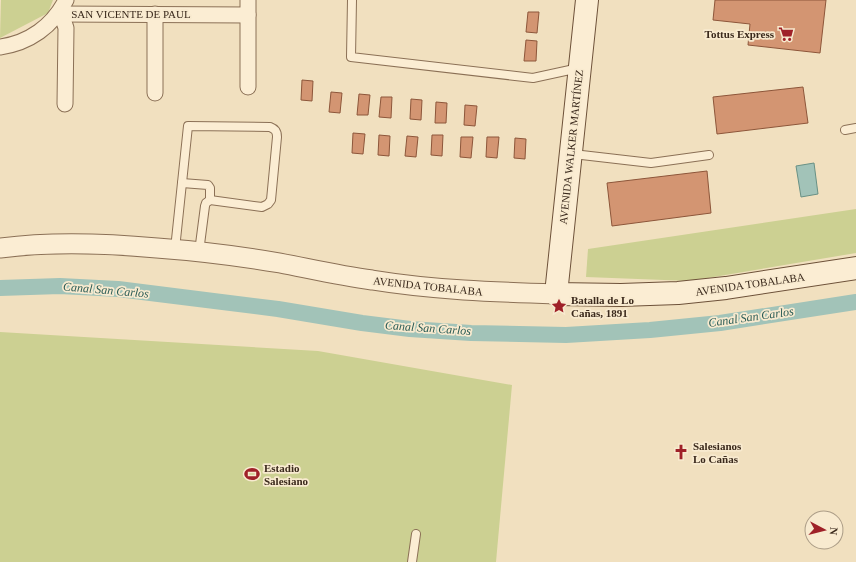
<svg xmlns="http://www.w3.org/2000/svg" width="856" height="562" viewBox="0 0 856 562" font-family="'Times New Roman',serif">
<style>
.green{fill:#ccd092}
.water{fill:#a2c3b8;stroke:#699185}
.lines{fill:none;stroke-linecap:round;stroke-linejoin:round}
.canal{stroke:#a2c3b8;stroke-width:16}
.building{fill:#d39572;stroke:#8d563a}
.service-casing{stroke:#8b7056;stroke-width:10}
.minor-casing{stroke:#8b7056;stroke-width:17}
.tertiary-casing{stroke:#8b7056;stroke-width:21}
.secondary-casing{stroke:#6d5139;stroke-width:24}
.service{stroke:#fbedd3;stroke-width:8}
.minor{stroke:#fbedd3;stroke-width:15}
.tertiary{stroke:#fbedd3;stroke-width:19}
.secondary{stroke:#fbedd3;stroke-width:22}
.labels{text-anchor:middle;stroke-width:3.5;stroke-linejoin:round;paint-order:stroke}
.street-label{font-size:11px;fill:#3a291c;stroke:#f8eacf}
.poi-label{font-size:11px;font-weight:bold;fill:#3a291c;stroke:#f8eacf;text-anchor:start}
.water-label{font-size:12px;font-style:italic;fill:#295b55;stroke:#f8eacf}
</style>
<rect width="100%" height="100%" fill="#f1e0bf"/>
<g class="green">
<polygon points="1,0 53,0 48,13 0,38"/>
<polygon points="856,209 856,253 690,281 586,277 588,249"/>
<polygon points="0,332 318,351 512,385 496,562 0,562"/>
</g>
<polygon class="water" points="814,163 818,194 801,197 796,166"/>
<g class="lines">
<polyline class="canal" points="0,288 60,286 118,289 278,309 362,323 410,329 471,333 566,335 650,330 720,323 856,302"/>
</g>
<g class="building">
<polygon points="715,0 826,0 820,53 748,45 750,24 713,20"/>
<polygon points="528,12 539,12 537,33 526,32"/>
<polygon points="526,40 537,41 536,61 524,61"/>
<polygon points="302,80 313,81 312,101 301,100"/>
<polygon points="803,87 808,123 717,134 713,97"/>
<polygon points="331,92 342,93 340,113 329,112"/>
<polygon points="359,94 370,95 368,115 357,115"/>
<polygon points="381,97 392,97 391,118 379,117"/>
<polygon points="411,99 422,100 421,120 410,119"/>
<polygon points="436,102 447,103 446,123 435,123"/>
<polygon points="465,105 477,106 475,126 464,125"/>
<polygon points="353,133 365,134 363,154 352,153"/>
<polygon points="379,135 390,136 389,156 378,155"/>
<polygon points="432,135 443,135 442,156 431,155"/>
<polygon points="407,136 418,137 416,157 405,156"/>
<polygon points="461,137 473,137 471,158 460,157"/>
<polygon points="487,137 499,137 497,158 486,157"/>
<polygon points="515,138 526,139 525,159 514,158"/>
<polygon points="707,171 711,213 612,226 607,183"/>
</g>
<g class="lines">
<g class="service-casing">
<g id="service">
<polyline points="352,0 351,57 533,78 579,68"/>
<polyline points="845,130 856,128"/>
<polyline points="573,154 651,163 709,155"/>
<polyline points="182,183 208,185 210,188 210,200 206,203 205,206 199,252"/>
<path d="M175 249 188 126 270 127C275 129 277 131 277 137L271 200 268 204 262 207 210 200"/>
<polyline points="412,562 416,534"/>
</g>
</g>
<g class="minor-casing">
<g id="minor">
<polyline points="58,14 248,15"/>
<polyline points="58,14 64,22 66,28 65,104"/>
<path d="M0 47C29 43 53 26 66 0"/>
<polyline points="248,87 248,0"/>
<polyline points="155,93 155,14"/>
</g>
</g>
<g class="tertiary-casing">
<path id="tertiary" d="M0 248C52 241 104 243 157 248 198 251 239 256 280 263 311 269 341 276 372 280 433 290 494 292 556 294"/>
</g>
<g class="secondary-casing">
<polyline id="secondary" points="587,0 556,294 621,295 678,293 726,288 856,268"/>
</g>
<use href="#service" class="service"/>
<use href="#minor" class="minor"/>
<use href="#tertiary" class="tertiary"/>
<use href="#secondary" class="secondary"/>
</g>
<defs>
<g id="supermarket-bare" transform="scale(1.2)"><path d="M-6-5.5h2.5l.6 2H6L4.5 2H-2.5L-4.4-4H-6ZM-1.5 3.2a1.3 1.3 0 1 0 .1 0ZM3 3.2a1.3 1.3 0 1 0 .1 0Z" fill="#9f2128" stroke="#f8eacf" stroke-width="2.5" paint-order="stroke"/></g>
<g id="sight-bare" transform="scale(1.2)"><path d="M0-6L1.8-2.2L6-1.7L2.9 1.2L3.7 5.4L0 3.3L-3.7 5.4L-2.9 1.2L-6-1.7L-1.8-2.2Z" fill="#9f2128" stroke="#f8eacf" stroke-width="2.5" paint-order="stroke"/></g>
<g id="church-bare" transform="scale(1.2)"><path d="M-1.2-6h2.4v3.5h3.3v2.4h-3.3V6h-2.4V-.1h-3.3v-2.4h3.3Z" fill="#9f2128" stroke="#f8eacf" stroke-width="2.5" paint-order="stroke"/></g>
<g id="stadium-bare" transform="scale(1.2)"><path d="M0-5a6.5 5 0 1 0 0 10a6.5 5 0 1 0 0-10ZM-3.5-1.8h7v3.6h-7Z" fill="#9f2128" stroke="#f8eacf" stroke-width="2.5" paint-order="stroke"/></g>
</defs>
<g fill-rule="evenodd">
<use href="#supermarket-bare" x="786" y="34"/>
<use href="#sight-bare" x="559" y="306"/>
<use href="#church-bare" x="681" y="452"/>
<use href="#stadium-bare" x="252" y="474"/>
</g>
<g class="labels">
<g class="street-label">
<text x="131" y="18">SAN VICENTE DE PAUL</text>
<text transform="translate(571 147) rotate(-84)" y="4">AVENIDA WALKER MARTÍNEZ</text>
<text transform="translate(750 284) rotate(-8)" y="4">AVENIDA TOBALABA</text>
<text transform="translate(428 286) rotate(6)" y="4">AVENIDA TOBALABA</text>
</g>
<g class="poi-label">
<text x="774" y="38" text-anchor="end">Tottus Express</text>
<text x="571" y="304">Batalla de Lo<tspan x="571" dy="13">Cañas, 1891</tspan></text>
<text x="693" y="450">Salesianos<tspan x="693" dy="13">Lo Cañas</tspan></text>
<text x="264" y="472">Estadio<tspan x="264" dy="13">Salesiano</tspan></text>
</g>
<g class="water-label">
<text transform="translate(106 290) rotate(5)" y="4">Canal San Carlos</text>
<text transform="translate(751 317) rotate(-8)" y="4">Canal San Carlos</text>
<text transform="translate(428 328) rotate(4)" y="4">Canal San Carlos</text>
</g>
</g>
<g transform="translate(824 530) rotate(97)"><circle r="19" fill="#f8eacf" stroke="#ac9d87"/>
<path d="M0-3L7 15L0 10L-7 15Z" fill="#9f2128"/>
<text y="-6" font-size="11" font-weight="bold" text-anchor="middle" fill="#3a291c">N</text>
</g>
</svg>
